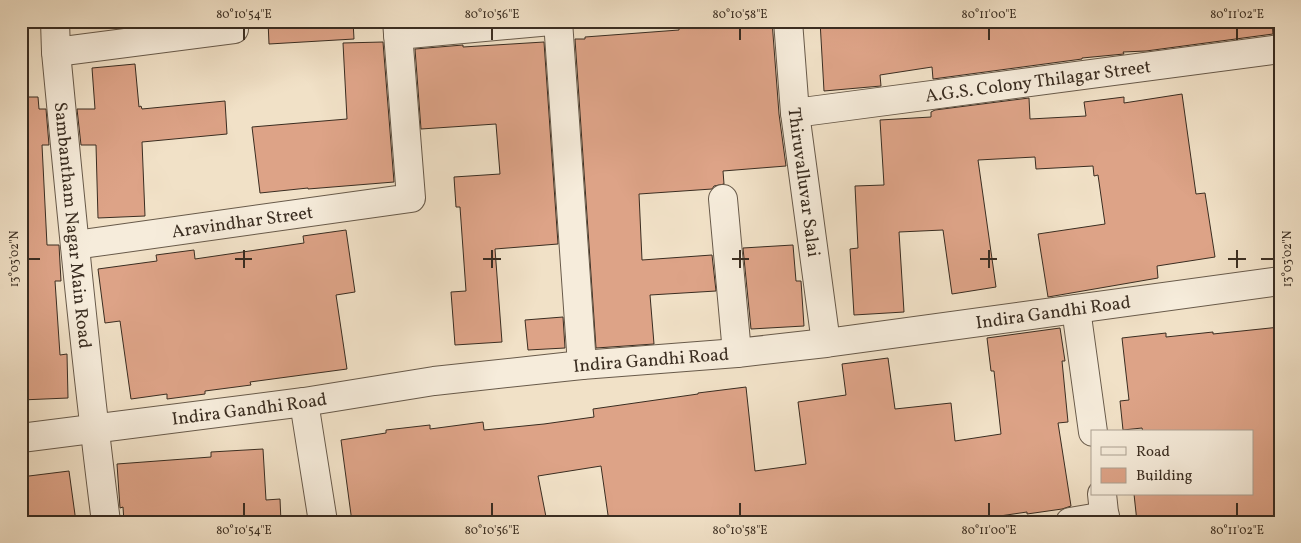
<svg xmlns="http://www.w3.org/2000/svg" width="1301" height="543" viewBox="0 0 1301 543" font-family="Vollkorn,serif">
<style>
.building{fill:#dda387;stroke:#3a2d21}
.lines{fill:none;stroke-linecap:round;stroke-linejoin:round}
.minor-casing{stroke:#685a4a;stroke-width:30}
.minor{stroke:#f6ecdb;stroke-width:28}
.ticks{fill:none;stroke:#3a2d21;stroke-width:2}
.labels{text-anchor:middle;stroke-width:4;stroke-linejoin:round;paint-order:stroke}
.street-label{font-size:18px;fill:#3a2d21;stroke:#f6ecdb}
.neatline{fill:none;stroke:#3a2d21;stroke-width:2}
.ticks-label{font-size:12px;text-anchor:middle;fill:#3a2d21}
</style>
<rect width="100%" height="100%" fill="#f1e1c7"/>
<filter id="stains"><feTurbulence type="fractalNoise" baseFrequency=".004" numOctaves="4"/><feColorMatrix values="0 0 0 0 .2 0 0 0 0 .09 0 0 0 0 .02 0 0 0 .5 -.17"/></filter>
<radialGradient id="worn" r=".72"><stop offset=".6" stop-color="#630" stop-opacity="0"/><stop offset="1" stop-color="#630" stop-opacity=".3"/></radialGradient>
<g class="building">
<polygon points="268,21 353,21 354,39 269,44"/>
<polygon points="719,21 772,21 779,114 786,166 723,171 724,184 714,186 712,189 639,194 642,260 712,255 716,291 650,295 654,344 596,348 575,39 585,39 585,37 679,30 679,27 720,24"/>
<polygon points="820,21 1272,21 1273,34 1146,51 1123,52 1124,54 1082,58 1082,59 933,79 932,67 880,75 881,86 824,91"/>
<polygon points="383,42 394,182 308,189 308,188 260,193 252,127 347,119 343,43"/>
<polygon points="544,42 558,244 495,249 502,342 455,345 451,292 466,291 460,207 456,207 454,177 500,174 496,124 421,129 415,49 463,45 463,47"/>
<polygon points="135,64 139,107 141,106 142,109 225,101 227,134 142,142 145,216 98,218 96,145 81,145 77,109 95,109 92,68"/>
<polygon points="1182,94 1196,194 1205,193 1215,257 1157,266 1158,278 1048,297 1038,234 1105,224 1098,175 1094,176 1093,166 1036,169 1035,157 978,160 996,287 952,294 943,230 899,232 904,312 854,315 850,249 858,248 855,186 884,185 880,120 931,117 931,112 935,110 1029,98 1030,119 1086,116 1084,102 1124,97 1124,103"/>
<polygon points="21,97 38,97 39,109 46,109 49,145 42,145 47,245 59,245 61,281 55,281 60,355 67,354 68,398 21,400"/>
<polygon points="346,230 355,292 336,295 347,369 250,382 251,385 205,391 205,394 167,399 167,394 131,399 120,321 105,323 98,269 157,261 156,255 194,250 195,259 304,243 303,236"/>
<polygon points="793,245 796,281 801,281 804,326 751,329 743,248"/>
<polygon points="563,317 565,348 528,350 525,320"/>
<polygon points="1280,327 1280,519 1255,522 1137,522 1134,494 1252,494 1252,432 1143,432 1142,428 1123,430 1120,401 1129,400 1122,338 1166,333 1166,337 1213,332 1213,334"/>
<polygon points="1060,328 1065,361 1062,361 1068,422 1058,423 1071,506 1062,509 1027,514 1027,512 959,522 609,522 601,466 538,476 547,522 352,522 341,440 386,433 386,430 430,425 430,429 483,422 484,430 544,424 594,417 593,409 698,394 698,393 746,387 755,471 806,464 798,402 846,395 842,364 888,358 895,409 951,403 955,441 1001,434 994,371 991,371 987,338"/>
<polygon points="263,449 266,500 280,499 281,522 124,522 123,507 120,508 117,464 211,457 211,452"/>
<polygon points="69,471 76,522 21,522 21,477"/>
</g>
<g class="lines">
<g class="minor-casing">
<g id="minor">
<path id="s1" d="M55 21 56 52C71 209 86 365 106 522"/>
<polyline points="558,21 582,365"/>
<path id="s2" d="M788 21 795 113 826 343"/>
<polyline points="398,35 551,21"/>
<polyline points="56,52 234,29 234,21"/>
<path id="s3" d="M795 113 1280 49"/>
<polyline points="723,199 737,353"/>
<path id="s4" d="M75 245 411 198 397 21"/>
<polyline points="1076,309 1093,432"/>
<polyline points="304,402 323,522"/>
<path id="s5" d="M21 438 304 402 434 381 582 365 737 353 826 343 1280 281"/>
<polyline points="1102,494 1105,522"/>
<polyline points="1070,522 1105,516"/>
</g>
</g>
<use href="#minor" class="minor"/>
</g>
<path class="ticks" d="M244 28V40M492 28V40M740 28V40M989 28V40M1237 28V40M244 250V268M492 250V268M740 250V268M989 250V268M1237 250V268M28 259H40M235 259H252M483 259H501M732 259H749M980 259H997M1228 259H1246M1261 259H1274M244 503V516M492 503V516M740 503V516M989 503V516M1237 503V516"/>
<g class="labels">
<g class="street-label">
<text dy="6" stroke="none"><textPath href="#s3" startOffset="245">A.G.S. Colony Thilagar Street</textPath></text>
<text dy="6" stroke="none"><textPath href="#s2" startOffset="162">Thiruvalluvar Salai</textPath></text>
<text dy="6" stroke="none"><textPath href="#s4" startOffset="169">Aravindhar Street</textPath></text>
<text dy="6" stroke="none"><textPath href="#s1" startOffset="205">Sambantham Nagar Main Road</textPath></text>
<text dy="6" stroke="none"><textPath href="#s5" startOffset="1040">Indira Gandhi Road</textPath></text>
<text dy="6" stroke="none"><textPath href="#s5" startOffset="635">Indira Gandhi Road</textPath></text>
<text dy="6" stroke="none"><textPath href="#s5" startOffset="230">Indira Gandhi Road</textPath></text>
</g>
</g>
<rect width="1301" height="543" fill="none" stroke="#f1e1c7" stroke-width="55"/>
<rect x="1091" y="430" width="162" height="65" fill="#f6ecdb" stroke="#aba091"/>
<rect x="1101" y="447" width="25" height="8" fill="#f6ecdb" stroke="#aba091"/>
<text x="1136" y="456" font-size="15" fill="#3a2d21">Road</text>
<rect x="1101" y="468" width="25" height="15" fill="#dda387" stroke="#aba091"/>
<text x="1136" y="480" font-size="15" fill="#3a2d21">Building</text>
<rect x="28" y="28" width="1246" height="488" class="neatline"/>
<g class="ticks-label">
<text x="244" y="18">80°10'54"E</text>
<text x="492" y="18">80°10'56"E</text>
<text x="740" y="18">80°10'58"E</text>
<text x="989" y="18">80°11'00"E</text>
<text x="1237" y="18">80°11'02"E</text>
<text transform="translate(14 259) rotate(-90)" y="4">13°03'02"N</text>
<text transform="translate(1287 259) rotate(-90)" y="4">13°03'02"N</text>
<text x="244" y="534">80°10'54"E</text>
<text x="492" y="534">80°10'56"E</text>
<text x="740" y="534">80°10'58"E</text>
<text x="989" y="534">80°11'00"E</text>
<text x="1237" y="534">80°11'02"E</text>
</g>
<rect width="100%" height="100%" filter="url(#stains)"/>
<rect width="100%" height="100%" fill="url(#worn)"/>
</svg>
